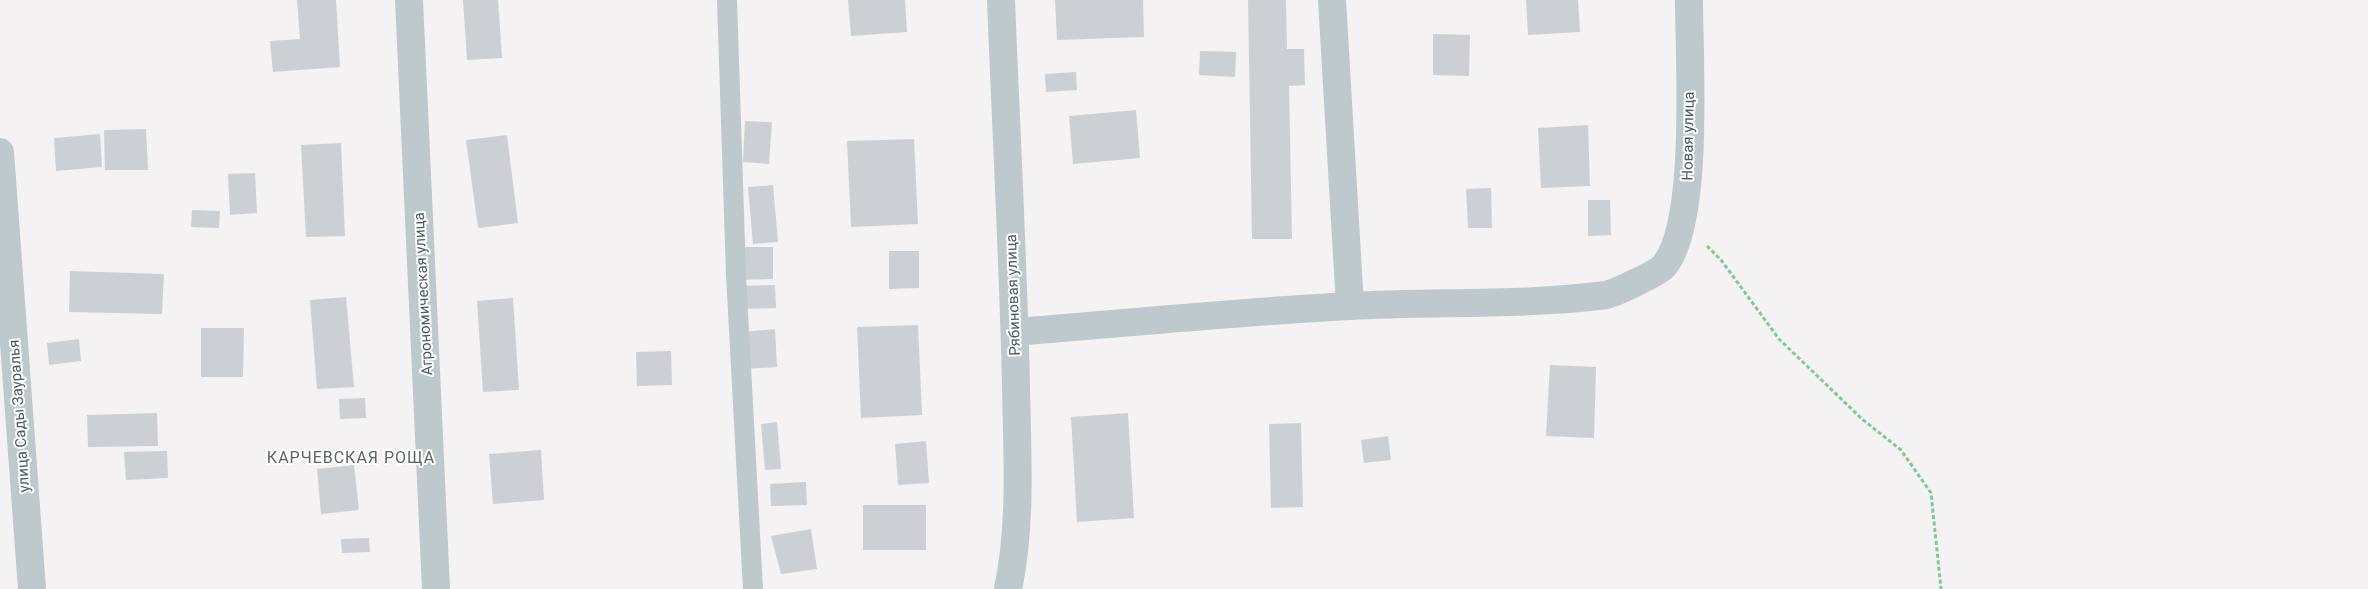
<svg xmlns="http://www.w3.org/2000/svg" width="2368" height="589" viewBox="0 0 2368 589" font-family="Roboto,sans-serif">
<style>
.building{fill:#ccd0d4}
.lines{fill:none;stroke-linecap:round;stroke-linejoin:round}
.path{stroke:#7eca95;stroke-width:3;stroke-dasharray:4 2.5;stroke-linecap:butt}
.lane{stroke:#bec9cd;stroke-width:20}
.street{stroke:#bec9cd;stroke-width:28}
.labels{text-anchor:middle;stroke-width:4;stroke-linejoin:round;paint-order:stroke}
.street-label{font-size:15px;fill:#4a595e;stroke:#fff}
.neighbourhood-label{font-size:16px;letter-spacing:1px;fill:#5e6366;stroke:#fff}
</style>
<rect width="100%" height="100%" fill="#f4f2f2"/>
<g class="building">
<polygon points="297,0 336,0 340,67 273,72 270,41 300,39"/>
<polygon points="463,0 498,0 502,58 467,60"/>
<polygon points="848,0 905,0 907,32 851,36"/>
<polygon points="1055,0 1143,0 1144,37 1057,40"/>
<polygon points="1248,0 1286,0 1287,49 1304,49 1305,85 1289,86 1292,239 1252,239"/>
<polygon points="1526,0 1578,0 1580,32 1528,35"/>
<polygon points="1433,34 1470,35 1469,76 1433,75"/>
<polygon points="1200,51 1236,52 1235,77 1199,75"/>
<polygon points="1076,72 1077,90 1046,92 1045,74"/>
<polygon points="1136,110 1140,158 1073,164 1069,116"/>
<polygon points="745,121 772,122 769,164 743,162"/>
<polygon points="1588,125 1590,186 1541,188 1538,128"/>
<polygon points="146,129 148,170 105,170 104,130"/>
<polygon points="100,134 102,167 56,171 54,138"/>
<polygon points="507,135 518,223 478,228 466,140"/>
<polygon points="914,139 918,224 851,227 847,141"/>
<polygon points="341,143 345,236 306,237 301,145"/>
<polygon points="255,173 257,213 230,215 228,174"/>
<polygon points="773,185 778,242 753,244 748,187"/>
<polygon points="1491,188 1492,228 1468,228 1466,189"/>
<polygon points="1588,200 1610,200 1611,235 1588,236"/>
<polygon points="192,210 220,211 219,228 191,227"/>
<polygon points="737,247 773,247 773,279 738,280"/>
<polygon points="889,251 919,251 919,288 889,289"/>
<polygon points="70,271 164,274 162,314 69,312"/>
<polygon points="775,285 776,308 741,309 740,286"/>
<polygon points="346,297 354,387 317,389 310,300"/>
<polygon points="513,298 519,390 483,392 477,301"/>
<polygon points="918,325 922,415 861,418 857,327"/>
<polygon points="201,328 244,328 243,377 201,377"/>
<polygon points="775,329 777,367 744,369 742,332"/>
<polygon points="79,339 81,361 49,365 47,343"/>
<polygon points="671,351 672,385 637,386 636,352"/>
<polygon points="1550,365 1596,367 1594,438 1546,436"/>
<polygon points="365,398 366,418 340,419 339,399"/>
<polygon points="157,413 158,446 88,447 87,415"/>
<polygon points="1128,413 1134,518 1077,522 1071,417"/>
<polygon points="777,422 781,469 765,470 761,424"/>
<polygon points="1301,423 1303,507 1271,508 1269,424"/>
<polygon points="1388,436 1391,460 1364,463 1361,440"/>
<polygon points="926,441 929,483 898,485 895,444"/>
<polygon points="541,450 544,500 493,504 489,454"/>
<polygon points="167,451 168,478 126,480 124,452"/>
<polygon points="354,465 359,510 321,514 317,469"/>
<polygon points="806,482 807,505 771,506 770,484"/>
<rect x="863" y="505" width="63" height="45"/>
<polygon points="811,529 817,569 781,574 771,536"/>
<polygon points="369,538 370,552 342,553 341,539"/>
</g>
<g class="lines">
<polyline class="path" points="1707,246 1721,260 1779,339 1862,419 1901,450 1931,493 1941,589"/>
<polyline class="lane" points="727,0 736,275 753,589"/>
<g class="street">
<polyline points="409,0 436,589"/>
<path d="M1001 0C1006 128 1013 257 1016 385 1017 452 1022 523 1008 589"/>
<polyline points="1332,0 1350,306"/>
<polyline points="0,152 32,589"/>
<path d="M1015 332C1126 323 1238 312 1349 306 1435 301 1521 306 1606 295 1615 293 1658 273 1664 266 1700 223 1689 59 1689 0"/>
</g>
</g>
<g class="labels">
<g class="street-label">
<text transform="translate(1688 136) rotate(-89)" y="5">Новая улица</text>
<text transform="translate(423 294) rotate(-93)" y="5">Агрономическая улица</text>
<text transform="translate(1013 295) rotate(-92)" y="5">Рябиновая улица</text>
<text transform="translate(19 416) rotate(-94)" y="5">улица Сады Зауралья</text>
</g>
<g class="neighbourhood-label">
<text x="351" y="463">КАРЧЕВСКАЯ РОЩА</text>
</g>
</g>
</svg>
